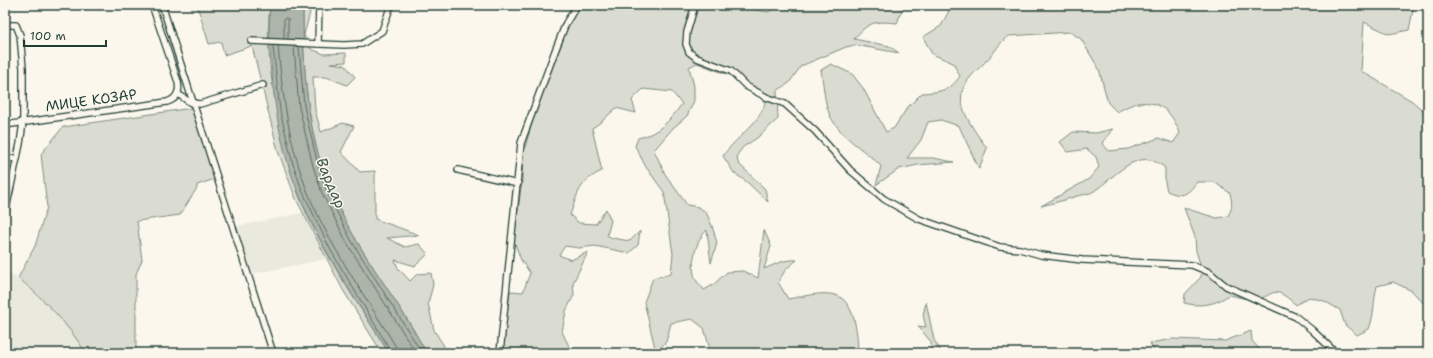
<svg xmlns="http://www.w3.org/2000/svg" width="1433" height="358" viewBox="0 0 1433 358" font-family="'Shantell Sans',sans-serif">
<style>
.built{fill:#eae9de}
.green{fill:#dbdcd1;stroke:#7d8c82}
.water{fill:#adb4aa;stroke:#74847b}
.lines{fill:none;stroke-linecap:round;stroke-linejoin:round}
.shore{stroke:#586d63;stroke-width:1}
.street-casing{stroke:#1f3d34;stroke-width:8}
.street{stroke:#fbf7ec;stroke-width:5.5}
.labels{text-anchor:middle;stroke-width:3;stroke-linejoin:round;paint-order:stroke}
.street-label{font-size:14px;fill:#1f3d34;stroke:#fbf7ec}
.water-label{font-size:15px;font-style:italic;fill:#425b52;stroke:#fbf7ec}
</style>
<rect width="100%" height="100%" fill="#fbf7ec"/>
<filter id="ink" filterUnits="userSpaceOnUse"><feTurbulence type="fractalNoise" baseFrequency=".025" numOctaves="2"/><feDisplacementMap in="SourceGraphic" scale="8" xChannelSelector="R" yChannelSelector="G"/><feConvolveMatrix kernelMatrix="1 2 1 2 8 2 1 2 1" color-interpolation-filters="sRGB"/></filter>
<g filter="url(#ink)">
<g class="built">
<polygon points="303,213 327,259 247,275 233,227"/>
<polygon points="5,269 51,306 72,331 86,353 5,353"/>
</g>
<g class="green">
<path d="M197 5H270C264 55 275 106 288 154 291 167 294 180 298 193 320 250 357 302 389 353H382L343 290 296 199 278 151 252 46 224 55 221 42 209 44Z"/>
<path d="M303 5H312L304 35 311 49 324 54 346 53V62L331 63 345 65 355 77 347 85 326 77H313L315 110 321 132 343 123 354 126 341 152 360 172 375 171V219L419 235 387 238 405 247 419 244 428 254 415 266 395 260 398 268 410 281 417 274 431 273 433 285 428 303 434 330 444 346 445 353H427C421 344 416 334 410 324 383 280 351 239 331 191 306 133 303 67 303 5Z"/>
<path d="M581 5H743V8L769 12 776 5H904L897 23C875 21 869 21 854 39L889 46 899 53 855 45 846 47 801 66 789 83 777 91 778 119 757 138 743 147 737 155 738 163 765 189 768 202 747 182 734 173 723 156C735 138 760 123 765 103L741 77 726 74 697 63 689 67 694 86V101L687 116 673 128 654 150 665 174 687 205 698 207 706 212 712 226 717 243 711 263 707 230C696 239 689 266 696 280 698 283 702 287 704 290L713 285 727 272 743 271 758 278 764 230 771 246 764 269C776 264 784 259 797 260L786 269 778 282 788 299C801 297 822 291 835 295 855 300 858 336 858 353H711L704 328 692 319 671 323 666 342 656 352 644 302 653 278 671 274 673 254 664 192 646 167 635 146 638 138C660 133 669 121 682 104L672 92 643 89 632 100 636 113 616 108 601 122 592 128 602 171C579 181 578 193 570 215L579 223 596 224 606 209 611 221 607 235 612 238 630 241 640 231 638 245 629 253 595 246 579 248 565 246 559 255 571 260 588 252 573 283 574 295 566 311 562 332 571 350 567 353H502L510 291 523 292 530 273 521 260 514 241 522 180 523 154 533 120 568 26Z"/>
<path d="M952 5H1414L1409 30 1389 34 1364 22 1361 71 1412 101 1428 115V308L1412 291 1393 282 1377 286C1373 302 1375 313 1369 329L1357 335 1345 325 1340 310 1324 301 1309 297 1296 305C1269 280 1275 300 1251 299 1243 299 1236 296 1229 295 1215 305 1200 307 1184 303L1185 294 1201 277 1202 270 1196 251 1195 237 1184 208 1217 218 1228 216C1233 207 1232 202 1230 193L1214 182H1197C1187 195 1183 198 1167 191L1165 182V168C1138 144 1116 177 1094 191 1090 194 1082 195 1077 196 1065 200 1054 203 1041 206L1089 179 1099 167 1096 157 1087 149 1068 152 1060 142 1073 132 1096 133 1113 129 1102 143 1109 151 1128 149 1159 138 1173 143 1180 133C1172 113 1161 100 1138 103 1131 104 1123 109 1117 112L1108 103 1099 69 1081 39 1070 32 1009 36C999 42 995 53 986 61 979 69 968 77 964 87 954 105 976 133 987 148L979 169 959 126 941 120 928 122 921 140 907 158H933L954 162 918 165 899 169 876 185 881 166C867 152 847 141 835 124 824 110 824 87 821 70L831 64 852 74 863 88 886 132 894 128 907 108 922 93C939 92 951 91 960 76L953 63 932 54 923 37 941 26Z"/>
<path d="M192 108 215 179 197 185V188L180 215 137 221 142 260 136 274V353H86C67 323 45 300 18 278L35 246 47 207 41 154 63 127Z"/>
<polygon points="926,302 934,340 942,353 931,353 931,342 918,326 926,327 923,315"/>
<polygon points="1251,331 1252,341 1263,353 1155,353 1150,343 1173,339 1225,341"/>
</g>
<path class="water" d="M270 5H303C303 67 306 132 331 191 351 239 383 280 410 324 416 334 421 344 427 353H389C357 301 321 250 298 192 283 156 275 114 272 74 270 51 268 28 270 5Z"/>
<g class="lines">
<g class="shore">
<polyline points="284,39 284,19 286,18 288,19 288,39"/>
<polyline points="273,46 280,111 293,164 302,190 330,249 392,353"/>
<path d="M278 46C282 94 289 143 306 188 328 245 365 295 396 347L398 353"/>
<polyline points="294,47 299,107 313,166 322,193 347,243 416,353"/>
<polyline points="299,47 304,106 318,165 327,192 351,240 422,353"/>
</g>
<g class="street-casing">
<g id="street">
<polyline points="162,5 273,353"/>
<polyline points="695,5 687,32 686,44 689,52 697,58 731,71 746,86 766,97 785,104 815,131 850,170 884,199 919,219 1000,247 1020,249 1041,255 1082,260 1192,265 1209,272 1226,286 1296,317 1312,330 1336,353"/>
<polyline points="5,25 16,25 20,35 23,68 23,122 20,144 5,214"/>
<polyline points="251,41 344,45 362,44 382,31 391,5"/>
<polyline points="318,44 319,5"/>
<polyline points="178,94 191,103 200,104 263,85"/>
<path d="M5 125 167 102C177 99 180 92 178 82L152 5"/>
<polyline points="5,159 17,158"/>
<polyline points="458,170 518,184"/>
<polyline points="500,353 521,143 555,51 566,23 577,5"/>
</g>
</g>
<use href="#street" class="street"/>
</g>
</g>
<g class="labels">
<g class="street-label">
<text transform="translate(91 100) rotate(-8)" y="5">МИЦЕ КОЗАР</text>
</g>
<g class="water-label">
<text transform="translate(331 183) rotate(67)" y="5">Вардар</text>
</g>
</g>
<rect width="1433" height="358" fill="none" stroke="#fbf7ec" stroke-width="20"/>
<rect x="10" y="10" width="1413" height="338" fill="none" stroke="#1f3d34" stroke-width="1.5" filter="url(#ink)"/>
<path d="M24 40v6h82v-6" fill="none" stroke="#1f3d34" stroke-width="2"/>
<text x="30" y="40" font-size="12" fill="#1f3d34" stroke="#fbf7ec" stroke-width="3" paint-order="stroke">100 m</text>
</svg>
